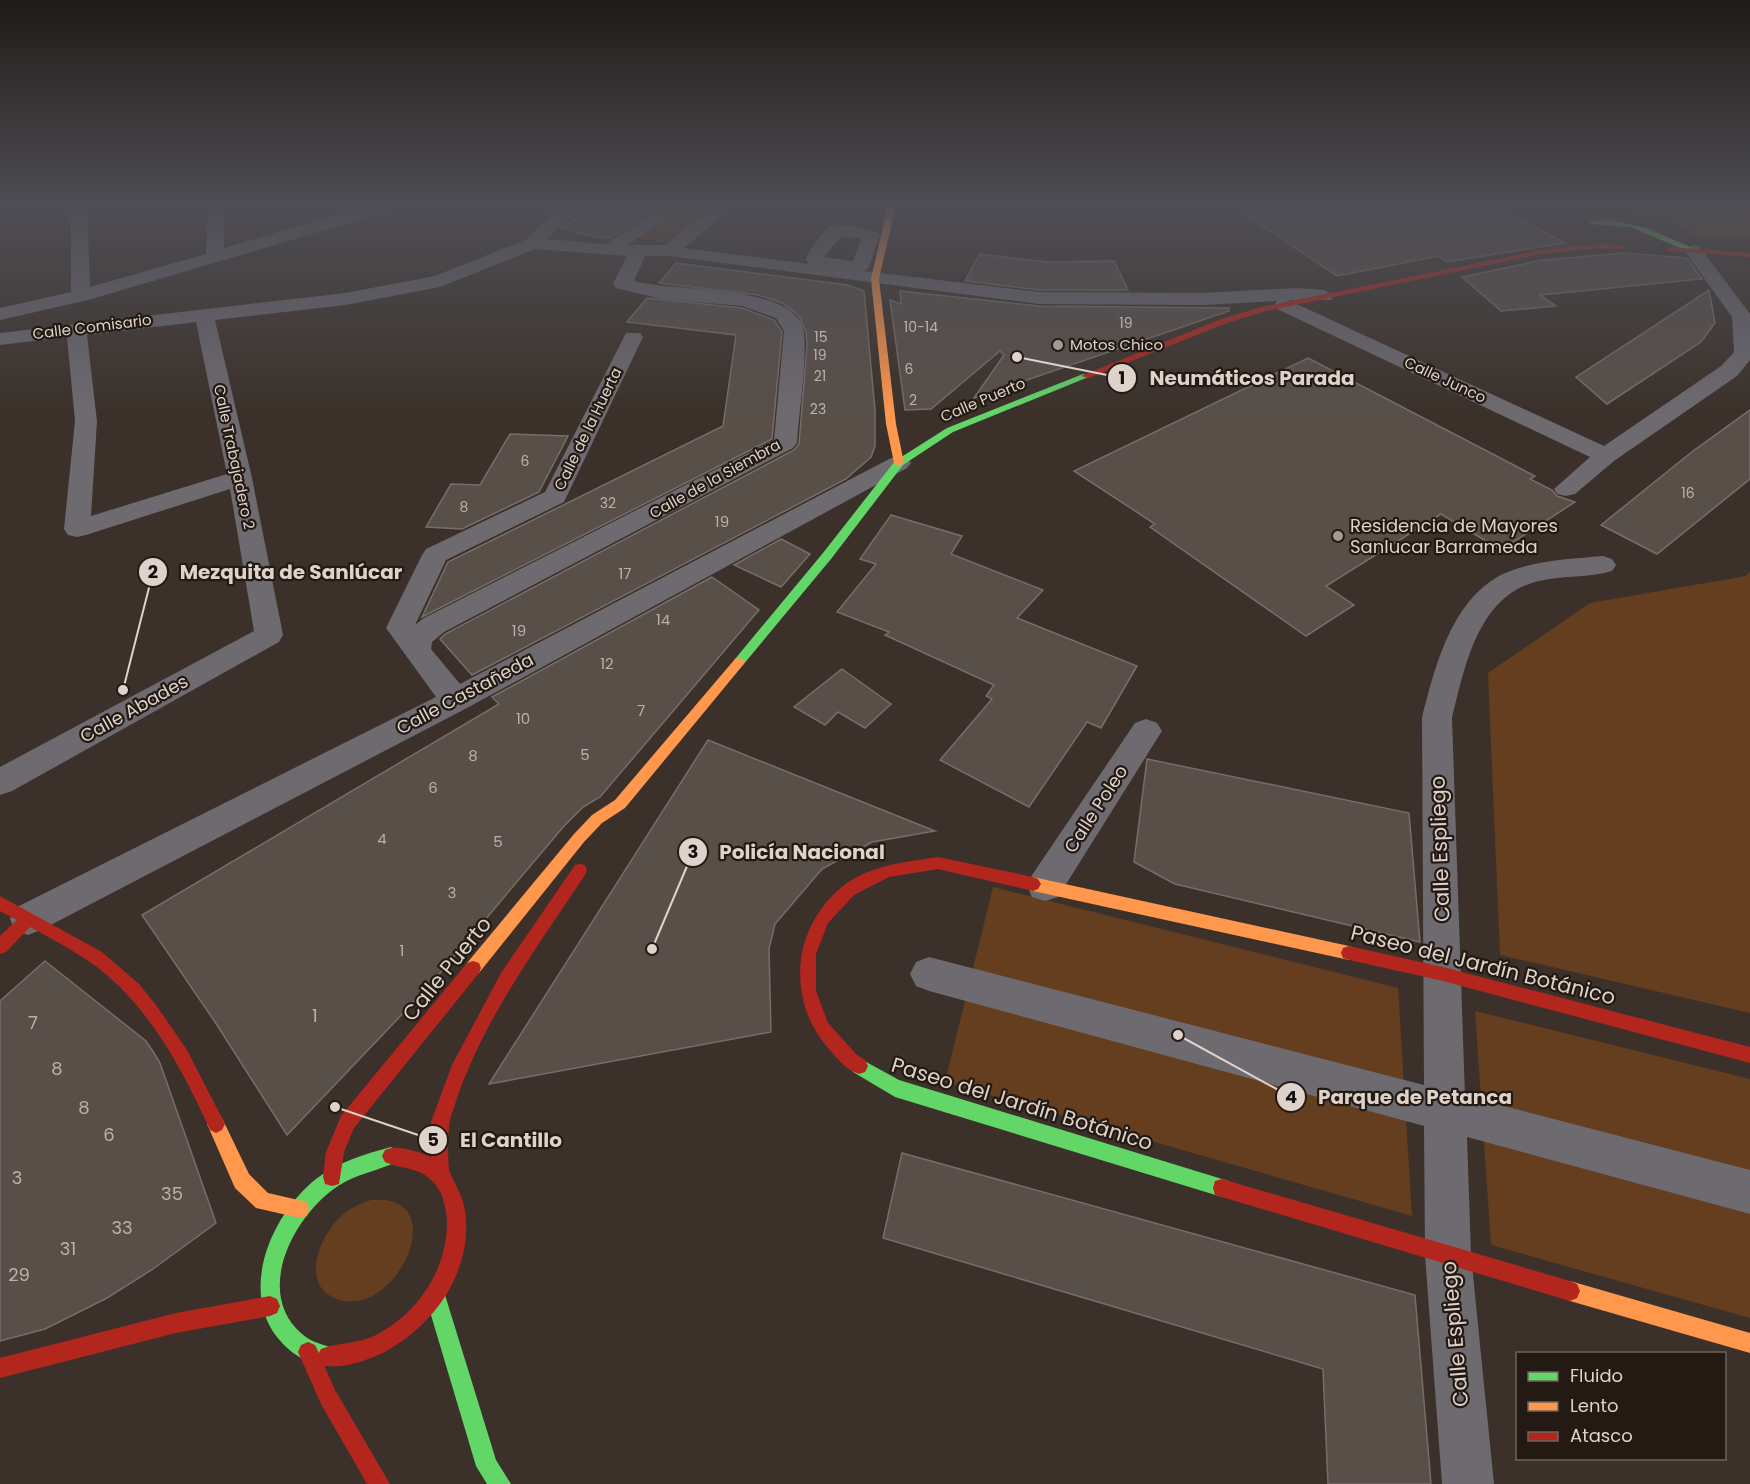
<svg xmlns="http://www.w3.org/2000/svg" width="1750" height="1484" viewBox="0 0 1750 1484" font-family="Poppins,sans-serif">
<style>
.green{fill:#643e1e}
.building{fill:#584f49;stroke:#776e68;stroke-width:1.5}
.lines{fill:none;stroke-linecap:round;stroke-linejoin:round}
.street{fill:#6d6a70;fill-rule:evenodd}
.fast{fill:#63d668;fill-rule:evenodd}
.slow{fill:#ff974d;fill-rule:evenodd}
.jam{fill:#b3261e;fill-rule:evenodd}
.poi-dot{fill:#a59a92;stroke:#231a14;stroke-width:2}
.labels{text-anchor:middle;stroke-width:4.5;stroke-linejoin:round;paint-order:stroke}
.far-number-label{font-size:14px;fill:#bcb1aa}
.far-street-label{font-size:15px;fill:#ded2ca;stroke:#231a14}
.far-poi-label{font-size:15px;fill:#ded2ca;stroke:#231a14;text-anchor:start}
.number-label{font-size:15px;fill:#bcb1aa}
.poi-label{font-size:18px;fill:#ded2ca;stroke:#231a14;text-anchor:start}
.street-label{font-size:18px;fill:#ded2ca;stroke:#231a14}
.near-number-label{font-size:18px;fill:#bcb1aa}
.near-street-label{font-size:21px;fill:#ded2ca;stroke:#231a14}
.leader{fill:none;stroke:#ded2ca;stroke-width:2}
.callout-dot{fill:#ded2ca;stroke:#231a14;stroke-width:2}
.mark-label{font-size:18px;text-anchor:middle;font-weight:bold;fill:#111}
.callout-label{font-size:20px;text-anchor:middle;font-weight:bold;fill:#ded2ca;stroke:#231a14;stroke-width:4.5;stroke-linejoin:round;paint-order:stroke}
</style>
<rect width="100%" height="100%" fill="#3b312a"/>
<g class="green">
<polygon points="686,205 721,205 677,244 633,237"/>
<polygon points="1632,205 1750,205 1750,239 1699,237 1668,220 1630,212"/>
<polygon points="1750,571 1750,1013 1500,955 1488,673 1590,603 1746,576"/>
<polygon points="993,887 1398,988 1412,1216 945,1082"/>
<polygon points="1475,1011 1750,1079 1750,1318 1491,1245"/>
<path d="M371 1200C377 1200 384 1199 390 1201 445 1214 391 1319 337 1299 300 1286 319 1238 339 1218 348 1209 359 1204 371 1200Z"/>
</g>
<g class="building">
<polygon points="597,205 662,205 610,238 594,237 560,228"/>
<polygon points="1284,205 1491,205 1565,243 1446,262 1439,256 1337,276 1241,212"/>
<polygon points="1625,253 1687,258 1702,279 1540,295 1556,306 1501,311 1462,277 1542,260"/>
<polygon points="980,254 1048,262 1114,261 1128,290 1039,290 965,281"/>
<polygon points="676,263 848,285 864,291 875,410 875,446 871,457 846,479 472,675 440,639 445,634 794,450 799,444 807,345 806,332 799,316 782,303 758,295 659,283"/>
<polygon points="1709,290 1715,323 1701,342 1607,404 1576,377"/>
<polygon points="900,291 1039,306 1229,308 1229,311 974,398 1004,355 1000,351 931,409 905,410 890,300 901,304"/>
<polygon points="647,298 742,308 774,320 782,332 772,439 422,617 448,562 723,426 736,335 627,322"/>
<polygon points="1308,358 1535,476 1530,479 1552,490 1557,496 1575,502 1501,550 1441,514 1326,586 1354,605 1306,636 1150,527 1155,524 1074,471"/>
<polygon points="1750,410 1750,479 1657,554 1601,525 1693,451"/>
<polygon points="510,434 568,436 539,492 462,529 426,527 451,484 480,485"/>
<polygon points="891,515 962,536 951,554 1043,590 1017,618 1137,666 1101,728 1087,722 1029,807 940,760 992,699 986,696 994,685 885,635 889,632 837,612 876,564 860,559"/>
<polygon points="781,539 810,554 781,587 734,565"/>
<polygon points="712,577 759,610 600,797 583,807 564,826 430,985 287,1135 217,1025 142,915 499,704 492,697"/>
<polygon points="842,669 891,704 865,728 838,712 825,725 794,707"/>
<polygon points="708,740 935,831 872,842 822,869 775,924 769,949 771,1032 489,1084"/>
<polygon points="1147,759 1409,813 1420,942 1175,884 1134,862"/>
<polygon points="45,961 146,1041 154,1053 160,1063 216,1223 153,1269 107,1298 45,1329 0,1341 0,1001"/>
<polygon points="902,1153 1415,1295 1431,1484 1328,1484 1323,1369 883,1238"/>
</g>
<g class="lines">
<g class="street">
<polygon points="71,205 87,205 90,287 206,254 208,205 224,205 224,248 370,205 393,205 391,209 363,219 88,300 0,320 0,308 71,292"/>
<path d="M568 205H588L562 223 547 239 605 244 666 205H685L628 245H665L717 205H735L684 248 809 264 806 260C807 251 823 232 831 226 837 222 875 229 880 235L869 267 864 271 1039 292 1203 293 1297 288 1324 290 1334 296 1331 300H1288L1604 446 1721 366 1734 352 1732 317 1684 250 1693 245 1699 246 1750 314V360L1737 376 1614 461 1575 494 1566 496 1557 494 1554 489 1590 457 1277 309 1274 305 1277 301 1203 305 1039 304 669 256H645L634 281C670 292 800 283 804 333 807 364 799 411 797 443L793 448 444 632 432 642 431 649 460 684 891 458H907L911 463 907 468 467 708 41 930 28 935 15 930 10 919 15 908 436 697 386 628 422 555 426 549 545 492 626 333H640L643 337 564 502 446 560 415 625 424 618 774 440 784 331 776 318 742 306 662 299 616 288 613 284 627 256 535 249 440 287 345 305 215 320 252 478 283 635 279 642 12 791 0 795V767L254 631 230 489 86 535 77 537 68 535 64 529 75 421 67 337 0 345V333L345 293 435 276 527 239 550 215ZM841 236 861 239 853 261 824 257ZM196 322 227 474 91 516 97 421 87 335Z"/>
<path d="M1603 556 1612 559 1616 565 1612 571C1589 578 1563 575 1539 581 1478 595 1465 666 1452 718L1465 1096 1750 1170V1214L1467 1137 1471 1255 1494 1484H1442L1425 1255 1424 1126 929 991 916 986 910 974 916 962 929 957 1424 1085 1422 718C1435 667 1451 600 1503 574 1534 560 1570 559 1603 556Z"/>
<polygon points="1146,719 1157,723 1162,731 1058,897 1045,901 1032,897 1027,886 1032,875 1135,723"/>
</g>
<g class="fast">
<polygon points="1606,219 1647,228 1697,250 1690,252 1630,227 1592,224 1588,222"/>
<polygon points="1083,374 1091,376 953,432 903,465 831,559 743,665 735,665 733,662 735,659 823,553 895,461 947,428"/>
<polygon points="859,1058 899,1080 1222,1179 1229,1181 1231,1188 1229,1195 1222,1197 895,1097 853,1072 850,1066 853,1060"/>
<path d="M391 1147 397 1150 400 1156 397 1162C377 1171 356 1174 338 1186 294 1215 253 1292 302 1334 312 1343 323 1344 335 1349L338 1356 335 1363C324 1368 315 1364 305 1360 293 1354 285 1347 277 1337 239 1288 273 1213 316 1179 338 1162 365 1154 391 1147Z"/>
<polygon points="435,1285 442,1288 445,1295 496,1460 511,1484 487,1484 476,1466 425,1295 428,1288"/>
</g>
<g class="slow">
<polygon points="888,205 896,205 879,279 896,424 904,463 899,466 894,463 886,424 871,279"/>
<polygon points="739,658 743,659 745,662 743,665 625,808 602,823 584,842 479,973 473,975 467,973 465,968 467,963 574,834 592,815 615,800 735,659"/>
<polygon points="1033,877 1349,946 1355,948 1357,953 1355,958 1349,960 1033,891 1028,889 1025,884 1028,879"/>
<polygon points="216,1115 222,1118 249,1174 268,1193 307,1202 309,1209 307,1216 300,1218 256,1208 235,1188 207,1124 210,1118"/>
<polygon points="1570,1281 1750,1333 1750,1353 1570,1301 1563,1298 1560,1291 1563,1284"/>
</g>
<g class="jam">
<polygon points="1599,244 1621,245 1625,247 1621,249 1599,248 1542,254 1266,311 1227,323 1089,378 1081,376 1221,319 1261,307 1542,250"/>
<polygon points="1668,247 1750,253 1750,257 1671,251 1668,251"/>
<path d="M938 857 1033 877 1038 879 1041 884 1038 889 1033 891 938 869 889 877 854 895 828 923 816 954V991L828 1023 857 1055 865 1060 868 1066 865 1072 859 1074C845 1069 838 1059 828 1048 786 999 792 927 843 886 869 865 907 862 938 857Z"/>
<path d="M580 864 585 865 587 870 585 875C538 946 485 1017 457 1098 455 1105 452 1112 450 1120 448 1128 447 1166 450 1173 456 1186 463 1197 465 1211 473 1267 439 1319 393 1347 378 1357 342 1371 324 1365L335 1390 390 1484H367L321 1404 298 1352 301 1345 308 1342 315 1345 319 1353 321 1349C338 1342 357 1344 374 1336 418 1314 447 1270 447 1222 446 1206 443 1191 431 1180 418 1167 401 1169 385 1162L382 1156 385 1150C398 1144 418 1152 431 1157V1122L452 1065 501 973 575 865Z"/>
<path d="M0 896 102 952 139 984 156 1005 187 1050 225 1124 222 1130 216 1133 210 1130C185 1075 155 1017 108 976 85 956 57 942 30 927L6 952 0 954V936L17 920 0 911Z"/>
<polygon points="1349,946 1443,967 1750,1047 1750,1063 1443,981 1349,960 1343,958 1341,953 1343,948"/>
<polygon points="473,961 479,963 481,968 479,973 354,1128 344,1152 339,1184 332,1186 325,1184 323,1177 326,1152 341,1116 467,963"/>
<polygon points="1222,1179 1570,1281 1577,1284 1580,1291 1577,1298 1570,1301 1222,1197 1215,1195 1213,1188 1215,1181"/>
<polygon points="270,1296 277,1299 280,1306 277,1313 270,1316 176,1333 0,1378 0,1358 176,1313"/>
</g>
</g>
<linearGradient id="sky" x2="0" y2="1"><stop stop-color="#201b17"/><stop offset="0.5" stop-color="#4f4e55"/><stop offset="1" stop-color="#4f4e55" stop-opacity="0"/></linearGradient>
<rect width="1750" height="413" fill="url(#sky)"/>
<g class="poi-dot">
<circle cx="1058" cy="345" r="6"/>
<circle cx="1338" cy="536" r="6"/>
</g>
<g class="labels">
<g class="far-number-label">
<text x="1126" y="328">19</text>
<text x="921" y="332">10-14</text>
<text x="821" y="342">15</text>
<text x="820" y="360">19</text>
<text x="909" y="374">6</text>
<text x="820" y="381">21</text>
<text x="913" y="405">2</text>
<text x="818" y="414">23</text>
<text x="525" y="466">6</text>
<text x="1688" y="498">16</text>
<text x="608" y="508">32</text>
<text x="464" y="512">8</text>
</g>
<g class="far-street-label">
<text transform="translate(92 327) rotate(-7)" y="5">Calle Comisario</text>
<text transform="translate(1445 380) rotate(25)" y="5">Calle Junco</text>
<text transform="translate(983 400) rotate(-23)" y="5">Calle Puerto</text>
<text transform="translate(588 429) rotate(-64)" y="5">Calle de la Huerta</text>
<text transform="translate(234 457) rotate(78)" y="5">Calle Trabajadero 2</text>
<text transform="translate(715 479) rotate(-29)" y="5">Calle de la Siembra</text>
</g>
<g class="far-poi-label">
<text x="1070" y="350">Motos Chico</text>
</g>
<g class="number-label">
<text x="722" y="527">19</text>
<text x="625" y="579">17</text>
<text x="663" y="625">14</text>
<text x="519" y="636">19</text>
<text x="607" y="669">12</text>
<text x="641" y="716">7</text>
<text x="523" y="724">10</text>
<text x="585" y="760">5</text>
<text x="473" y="761">8</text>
<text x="433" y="793">6</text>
<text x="382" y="844">4</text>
<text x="498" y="847">5</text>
<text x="452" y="898">3</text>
<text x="402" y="956">1</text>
</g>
<g class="poi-label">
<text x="1350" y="532">Residencia de Mayores<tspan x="1350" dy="21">Sanlucar Barrameda</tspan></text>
</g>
<g class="street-label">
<text transform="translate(465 694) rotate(-28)" y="6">Calle Castañeda</text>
<text transform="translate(134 709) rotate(-29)" y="6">Calle Abades</text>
<text transform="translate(1096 809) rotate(-57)" y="6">Calle Poleo</text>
</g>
<g class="near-number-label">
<text x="315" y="1022">1</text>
<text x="33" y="1029">7</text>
<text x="57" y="1075">8</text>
<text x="84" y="1114">8</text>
<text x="109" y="1141">6</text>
<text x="17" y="1184">3</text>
<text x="172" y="1200">35</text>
<text x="122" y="1234">33</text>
<text x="68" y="1255">31</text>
<text x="19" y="1281">29</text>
</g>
<g class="near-street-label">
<text transform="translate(1440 849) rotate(-92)" y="7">Calle Espliego</text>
<text transform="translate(1483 965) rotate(14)" y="7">Paseo del Jardín Botánico</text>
<text transform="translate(447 969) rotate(-51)" y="7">Calle Puerto</text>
<text transform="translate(1022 1104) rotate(17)" y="7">Paseo del Jardín Botánico</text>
<text transform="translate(1455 1334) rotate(-95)" y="7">Calle Espliego</text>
</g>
</g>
<path class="leader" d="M1017 357L1122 378M123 690L153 572M652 949L693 852M1178 1035L1291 1097M335 1107L433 1140"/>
<g class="callout-dot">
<circle cx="1017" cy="357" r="6"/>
<circle cx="123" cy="690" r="6"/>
<circle cx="652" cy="949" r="6"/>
<circle cx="1178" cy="1035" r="6"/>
<circle cx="335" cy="1107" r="6"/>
<circle cx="1122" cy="378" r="15"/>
<circle cx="153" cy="572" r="15"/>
<circle cx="693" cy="852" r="15"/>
<circle cx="1291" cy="1097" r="15"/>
<circle cx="433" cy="1140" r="15"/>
</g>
<g class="mark-label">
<text x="1122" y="384">1</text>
<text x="153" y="578">2</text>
<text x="693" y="858">3</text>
<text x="1291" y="1103">4</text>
<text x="433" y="1146">5</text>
</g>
<g class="callout-label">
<text x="1252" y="385">Neumáticos Parada</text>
<text x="291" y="579">Mezquita de Sanlúcar</text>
<text x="802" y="859">Policía Nacional</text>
<text x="1415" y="1104">Parque de Petanca</text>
<text x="511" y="1147">El Cantillo</text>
</g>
<rect x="1516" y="1352" width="210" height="108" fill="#231a14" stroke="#6e645d" stroke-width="1.5"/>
<rect x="1528" y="1372" width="30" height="9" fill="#63d668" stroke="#6e645d" stroke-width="1.5"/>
<text x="1570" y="1382" font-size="18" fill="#ded2ca">Fluido</text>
<rect x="1528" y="1402" width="30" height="9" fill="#ff974d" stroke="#6e645d" stroke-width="1.5"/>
<text x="1570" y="1412" font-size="18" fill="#ded2ca">Lento</text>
<rect x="1528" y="1432" width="30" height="9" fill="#b3261e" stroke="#6e645d" stroke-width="1.5"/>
<text x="1570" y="1442" font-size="18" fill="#ded2ca">Atasco</text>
</svg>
